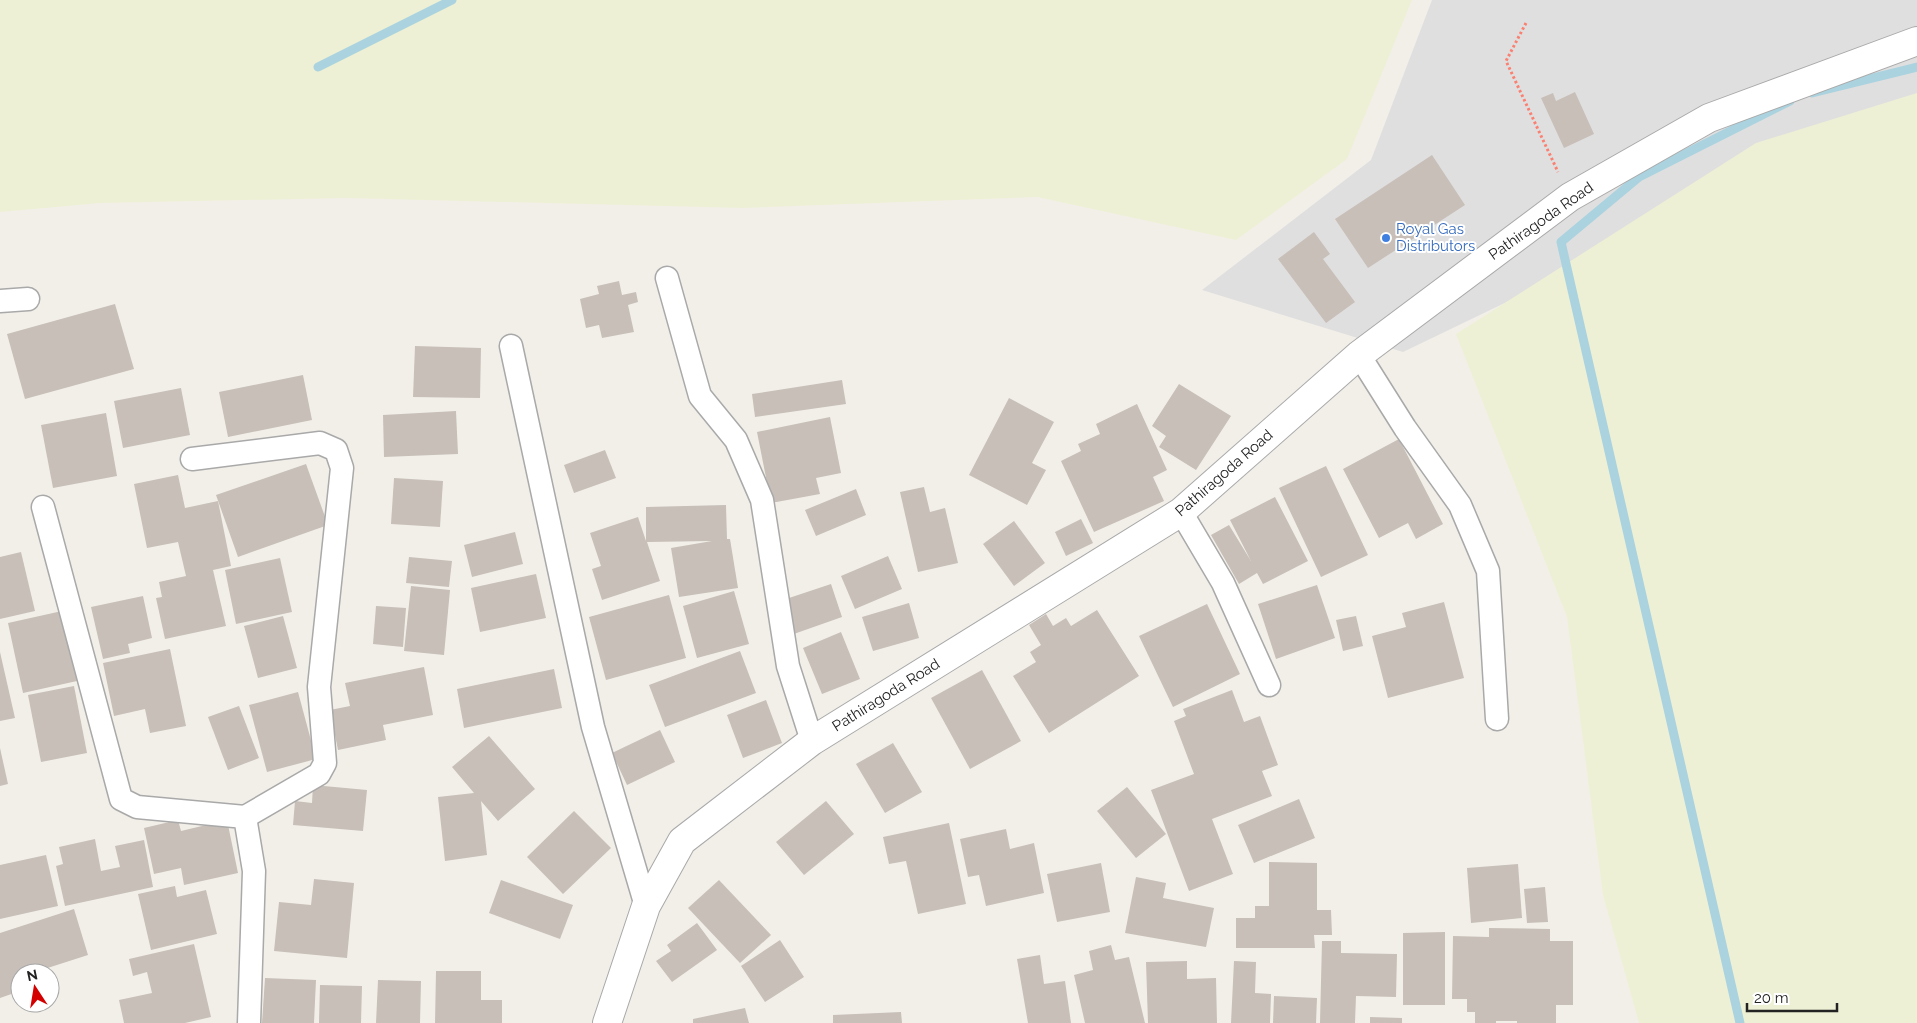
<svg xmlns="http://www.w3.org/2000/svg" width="1917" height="1023" viewBox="0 0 1917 1023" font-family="Raleway,sans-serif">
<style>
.residential{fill:#e0dfdf}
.farmland{fill:#eef0d5}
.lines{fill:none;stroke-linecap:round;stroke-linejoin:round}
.stream{stroke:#aad3df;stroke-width:9}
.building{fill:#c7bfb8}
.minor-casing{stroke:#a9a9a9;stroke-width:25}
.tertiary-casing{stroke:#a9a9a9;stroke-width:30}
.path{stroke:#fa8072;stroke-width:3;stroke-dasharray:2.5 2.5;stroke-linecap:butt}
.minor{stroke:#fff;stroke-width:22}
.tertiary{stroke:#fff;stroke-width:28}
.shop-dot{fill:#3f7fe0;stroke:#fff;stroke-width:2}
.labels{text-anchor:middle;stroke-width:4;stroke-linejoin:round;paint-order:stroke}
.street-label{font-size:15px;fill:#222;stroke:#fff}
.shop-label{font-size:15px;fill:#366cbe;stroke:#fff;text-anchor:start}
</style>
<rect width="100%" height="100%" fill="#f2efe9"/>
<polygon class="residential" points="1432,0 1917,0 1917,104 1403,352 1202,290 1371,160"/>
<g class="farmland">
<polygon points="0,0 1412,0 1347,159 1236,240 1037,197 742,208 346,198 101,203 0,212"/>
<polygon points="1917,93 1917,1023 1639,1023 1603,895 1567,617 1456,334 1756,143"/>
</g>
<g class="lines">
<g class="stream">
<polyline points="318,67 452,0"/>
<polyline points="1812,93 1917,67"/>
<polyline points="1740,1023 1561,242 1639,177 1790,101"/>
</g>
</g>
<g class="building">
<polygon points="1575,92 1594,134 1564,148 1541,98 1553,93 1556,101"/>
<polygon points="1432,155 1465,205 1368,268 1335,219"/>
<polygon points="1314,232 1330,254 1323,259 1355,302 1326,323 1278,259"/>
<polygon points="619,281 622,295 636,292 638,302 628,305 634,332 602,338 599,325 586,328 580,299 599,294 597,286"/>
<polygon points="115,304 134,369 25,399 7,334"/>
<polygon points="415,346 481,348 480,398 413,397"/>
<polygon points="303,375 312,420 228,437 219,392"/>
<polygon points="842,380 846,404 755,417 752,394"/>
<polygon points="1179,384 1231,416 1196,470 1159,447 1166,436 1152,426"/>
<polygon points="181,388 190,435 123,448 114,401"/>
<polygon points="1009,398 1054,422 1032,463 1046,470 1027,505 969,475"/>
<polygon points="1137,404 1167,470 1153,477 1164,501 1094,532 1061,461 1081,451 1078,444 1100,434 1096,424"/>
<polygon points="456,411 458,454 384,457 383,415"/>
<polygon points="106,413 117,476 53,488 41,425"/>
<polygon points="830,417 841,473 816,478 820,494 771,503 757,432"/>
<polygon points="1399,439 1443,524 1416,539 1408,523 1379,538 1343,469"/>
<polygon points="605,450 616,478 574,493 564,465"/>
<polygon points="306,464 328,525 238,557 216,495"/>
<polygon points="1326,466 1368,555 1321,577 1279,488"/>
<polygon points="178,475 185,508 218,501 231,566 213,570 226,626 165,639 156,598 162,597 159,582 186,576 178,542 147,548 134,484"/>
<polygon points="394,478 443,481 440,527 391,524"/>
<polygon points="924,487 930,512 945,508 958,563 918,572 900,492"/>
<polygon points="856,489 866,515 816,536 805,510"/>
<polygon points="1275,497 1308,561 1263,584 1257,573 1239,584 1211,535 1229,525 1251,561 1230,520"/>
<polygon points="726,505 727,539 730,539 738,588 679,597 671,548 712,541 647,542 660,581 602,600 592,569 601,566 590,533 638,517 646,541 646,507"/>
<polygon points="1081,519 1093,543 1066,556 1055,532"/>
<polygon points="1014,521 1045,563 1014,586 983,544"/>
<polygon points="515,532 523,564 472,577 464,545"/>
<polygon points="21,552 35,611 0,619 0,557"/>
<polygon points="888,556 902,589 855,609 841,576"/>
<polygon points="409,557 452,561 449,587 406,583"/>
<polygon points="280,558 292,612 236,624 225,570"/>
<polygon points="536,574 546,618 480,632 471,588"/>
<polygon points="831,584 842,617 791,635 780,601"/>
<polygon points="1317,585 1335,638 1276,659 1258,604"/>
<polygon points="411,586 450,590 444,655 404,651"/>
<polygon points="734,591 749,644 697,658 683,606"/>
<polygon points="669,595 686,658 606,680 589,617"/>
<polygon points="143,596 152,638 128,644 130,653 103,659 91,607"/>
<polygon points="1444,602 1464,678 1388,698 1372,636 1406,627 1402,613"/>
<polygon points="909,603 919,638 873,651 862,617"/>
<polygon points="1207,604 1240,674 1173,707 1139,636"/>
<polygon points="376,606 406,608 403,647 373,644"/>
<polygon points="1097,610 1139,676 1049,733 1013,676 1036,662 1030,652 1041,645 1029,625 1046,614 1053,626 1066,618 1071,626"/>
<polygon points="62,611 77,681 23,693 8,623"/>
<polygon points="283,616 297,668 258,678 244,626"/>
<polygon points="1356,616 1363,646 1343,651 1336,620"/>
<polygon points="841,632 860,679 822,694 803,648"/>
<polygon points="170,649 186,726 150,733 145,709 114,716 103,663"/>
<polygon points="740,651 756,693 665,727 649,685"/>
<polygon points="0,652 15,718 0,721"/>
<polygon points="424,667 433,715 383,725 386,740 338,750 330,710 350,706 345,683"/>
<polygon points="554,669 562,708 464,728 457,689"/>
<polygon points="982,670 1021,741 970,769 931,698"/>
<polygon points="74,686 87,753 41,762 28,695"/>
<polygon points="1232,690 1244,722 1260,716 1278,765 1262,771 1272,796 1212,819 1233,874 1189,891 1151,790 1194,774 1174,721 1186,716 1183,709"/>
<polygon points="298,692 316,759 267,772 249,705"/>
<polygon points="766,700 782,743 743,758 727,715"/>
<polygon points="239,706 259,758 228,770 208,717"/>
<polygon points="660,730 675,762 627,785 612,753"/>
<polygon points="489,736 535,789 498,821 481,801 487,855 445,861 438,797 474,793 452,767"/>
<polygon points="893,743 922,792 885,813 856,764"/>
<polygon points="0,748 8,784 0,786"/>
<polygon points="313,785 367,790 363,831 293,825 295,801 312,803"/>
<polygon points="1127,787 1166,834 1136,858 1097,811"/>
<polygon points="1299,799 1315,838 1254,863 1238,825"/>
<polygon points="826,801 854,834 804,875 776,842"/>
<polygon points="574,811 611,848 563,894 527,857"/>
<polygon points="178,820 181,831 227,820 238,873 184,885 181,868 154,874 144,828"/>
<polygon points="949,823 966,904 918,914 906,861 889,864 883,837"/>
<polygon points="1006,829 1010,849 1034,843 1044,893 986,906 979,875 968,877 960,839"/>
<polygon points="95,839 101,871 120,867 115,846 144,840 153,887 65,906 56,866 63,864 59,847"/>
<polygon points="46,855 58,906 0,919 0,865"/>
<polygon points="1269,862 1317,863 1317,910 1331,910 1332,935 1314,935 1315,948 1236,948 1236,918 1255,918 1255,906 1269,906"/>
<polygon points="1101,863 1110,912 1057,922 1047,874"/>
<polygon points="1518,864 1522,918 1471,923 1467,868"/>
<polygon points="1136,877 1166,883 1163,898 1214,908 1206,947 1125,933"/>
<polygon points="314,879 354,883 347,958 274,951 279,902 311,905"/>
<polygon points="501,880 573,905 560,939 489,913"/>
<polygon points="719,880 771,935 740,963 688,908"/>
<polygon points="175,886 177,897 206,890 217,934 151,950 138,894"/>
<polygon points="1545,887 1548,922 1527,923 1524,889"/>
<polygon points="74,909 88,955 32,973 20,973 20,977 16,978 20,991 0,998 0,933"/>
<polygon points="697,923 717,950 672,982 656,961 671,951 667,945"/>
<polygon points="1489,928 1550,929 1550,941 1573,941 1573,1005 1556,1005 1556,1023 1517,1023 1517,1021 1496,1021 1496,1023 1475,1023 1475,1012 1467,1012 1467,999 1452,999 1453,936 1489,937"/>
<polygon points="1445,932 1445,1005 1403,1005 1403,933"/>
<polygon points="780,940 804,977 765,1002 741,966"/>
<polygon points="1322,941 1341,941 1341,953 1397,954 1396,997 1356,996 1355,1023 1320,1023"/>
<polygon points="194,944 211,1017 185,1023 124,1023 119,1000 152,993 147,972 133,976 129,959"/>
<polygon points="1111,945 1115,960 1129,957 1145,1023 1085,1023 1074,975 1093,970 1089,951"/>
<polygon points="1040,955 1044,984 1065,981 1071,1023 1028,1023 1017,959"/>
<polygon points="1187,961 1187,979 1216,978 1217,1023 1148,1023 1146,962"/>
<polygon points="1234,961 1256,962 1255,993 1271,994 1270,1023 1231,1023"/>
<polygon points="436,971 481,971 481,1000 502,1000 502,1023 435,1023"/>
<polygon points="265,978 316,980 314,1023 262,1023"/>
<polygon points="378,980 421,981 420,1023 376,1023"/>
<polygon points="320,985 362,986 361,1023 319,1023"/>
<polygon points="1274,996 1317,998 1316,1023 1273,1023"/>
<polygon points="745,1008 749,1023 693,1023 693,1019"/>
<polygon points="901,1012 902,1023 833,1023 833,1015"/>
<polygon points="1370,1017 1402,1018 1402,1023 1370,1023"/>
</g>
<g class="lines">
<g class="minor-casing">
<g id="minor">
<polyline points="667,278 700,396 736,440 762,500 788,666 812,741"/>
<polyline points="0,301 28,299"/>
<polyline points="511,346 593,727 646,906"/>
<polyline points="1359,355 1405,428 1460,505 1488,571 1497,719"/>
<polyline points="192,459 320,443 336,450 342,468 319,687 325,763 319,774 245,817"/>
<polyline points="43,507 121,799 137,807 245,817 254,871 249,1023"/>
<polyline points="1181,512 1223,583 1269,685"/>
</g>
</g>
<g class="tertiary-casing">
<polyline id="tertiary" points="607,1023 646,906 682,841 812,741 1181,512 1359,355 1570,197 1709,118 1917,41"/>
</g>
<polyline class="path" points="1526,23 1506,61 1558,172"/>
<use href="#minor" class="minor"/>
<use href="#tertiary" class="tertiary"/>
</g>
<circle class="shop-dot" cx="1386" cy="238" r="5"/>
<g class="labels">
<g class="street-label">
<text transform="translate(1541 221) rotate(-35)" y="5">Pathiragoda Road</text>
<text transform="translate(1224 473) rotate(-41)" y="5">Pathiragoda Road</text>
<text transform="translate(886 695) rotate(-32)" y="5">Pathiragoda Road</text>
</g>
<g class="shop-label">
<text x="1396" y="234">Royal Gas<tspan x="1396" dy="17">Distributors</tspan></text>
</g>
</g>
<g transform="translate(35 988) rotate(348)"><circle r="24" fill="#ffffff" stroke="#a7a7a7"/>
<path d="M0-4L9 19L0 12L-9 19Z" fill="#d40000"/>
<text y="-8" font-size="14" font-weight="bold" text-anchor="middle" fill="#222222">N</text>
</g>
<path d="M1747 1003v8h90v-8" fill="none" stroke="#222222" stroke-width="2.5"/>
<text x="1754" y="1003" font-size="15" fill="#222222" stroke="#ffffff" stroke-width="4" paint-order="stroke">20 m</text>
</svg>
